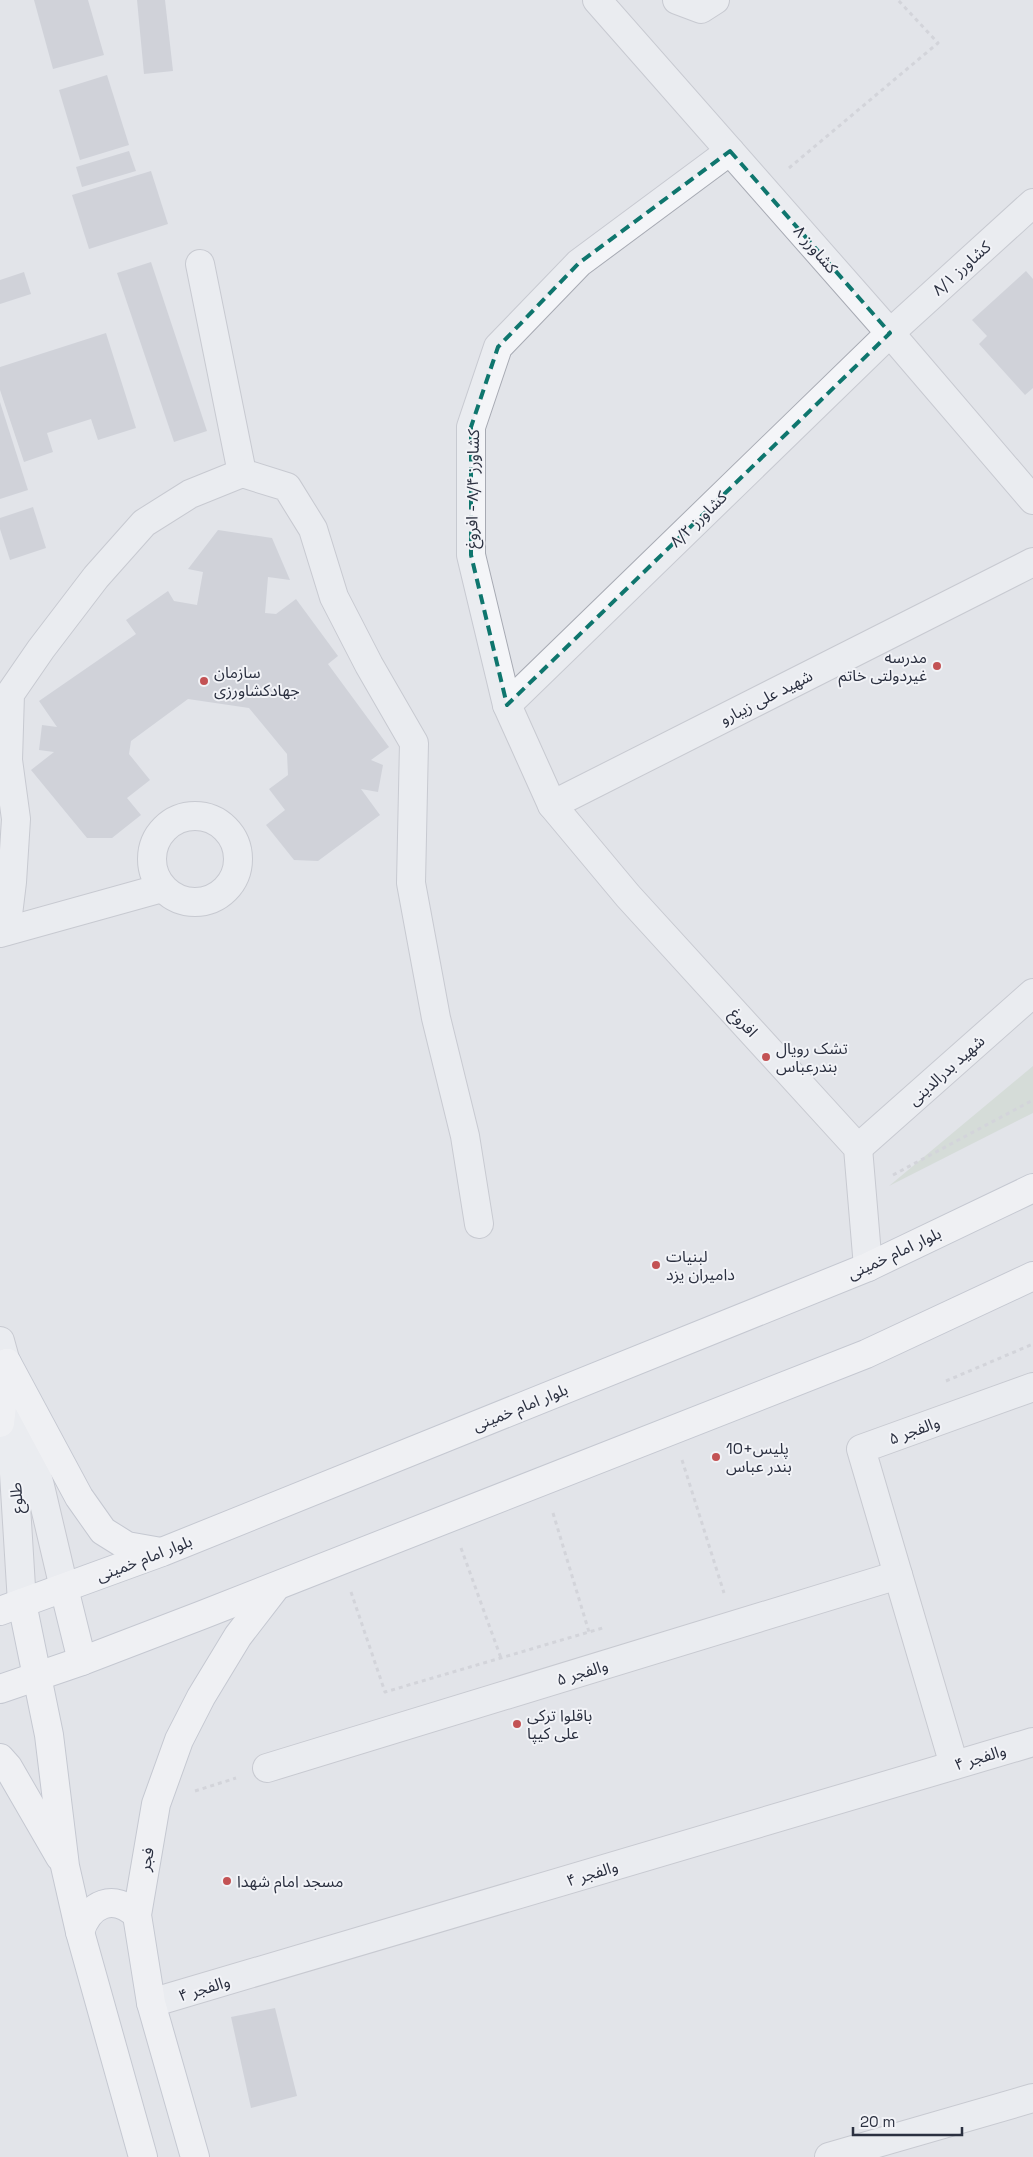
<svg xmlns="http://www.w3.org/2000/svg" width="1033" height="2157" viewBox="0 0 1033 2157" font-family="'Space Grotesk','Noto Sans Arabic',sans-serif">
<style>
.green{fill:#c6d2c4}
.building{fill:#babdc6}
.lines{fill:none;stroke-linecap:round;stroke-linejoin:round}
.minor-casing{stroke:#a7aab3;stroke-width:30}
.major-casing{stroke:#a2a7b4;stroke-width:30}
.path{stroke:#c0c2c8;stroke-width:3;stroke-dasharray:4 4;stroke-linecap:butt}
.minor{stroke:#f4f5f8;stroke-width:28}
.major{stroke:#fff;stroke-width:28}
.marked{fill:none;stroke:#0f766e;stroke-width:4;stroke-dasharray:10 6;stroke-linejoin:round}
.poi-dot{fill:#c35254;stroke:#f2f3f7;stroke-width:2}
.labels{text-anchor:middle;stroke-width:4;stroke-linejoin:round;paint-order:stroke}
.street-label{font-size:16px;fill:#2b3040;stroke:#f2f3f7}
.poi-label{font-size:16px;fill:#2b3040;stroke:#f2f3f7;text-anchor:start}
</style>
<rect width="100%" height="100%" fill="#e2e4e9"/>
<polygon class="green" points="1033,1066 1033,1113 889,1186"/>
<g class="building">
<polygon points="34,0 88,0 104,55 53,69"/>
<polygon points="137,0 165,0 173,71 144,74"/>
<polygon points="107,75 129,145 80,160 59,90"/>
<polygon points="129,151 136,171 82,187 76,167"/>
<polygon points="151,171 168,224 89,249 72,195"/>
<polygon points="151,262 207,431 174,442 117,273"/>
<polygon points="1026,271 1033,279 1033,388 1025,395 979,344 987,336 972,320"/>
<polygon points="24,272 31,294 0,304 0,280"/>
<polygon points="106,333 136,428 98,440 91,419 47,433 53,452 24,462 0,390 0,367"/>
<polygon points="0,402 28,490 0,499"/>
<polygon points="33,507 46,548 10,560 0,529 0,518"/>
<polygon points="218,530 272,538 290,580 268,577 265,613 276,614 296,599 338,656 328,664 389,747 371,760 383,765 378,792 361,789 380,815 318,861 294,860 266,825 285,810 269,789 288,775 287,754 249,708 188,699 131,741 129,754 150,780 127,798 141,815 112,838 87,838 31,770 54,752 39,750 42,725 57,727 39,701 136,634 126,620 168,591 174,601 197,605 203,572 188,569"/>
<polygon points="275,2008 297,2096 251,2108 231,2017"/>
</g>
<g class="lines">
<g class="minor-casing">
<g id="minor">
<polyline points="597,0 890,333 1033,500"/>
<polyline points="677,0 701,9 715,0"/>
<polyline points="730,151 579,263 498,347 471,427 471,555 507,705 552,805 628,896 858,1148 868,1267"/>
<polyline points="200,264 242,473"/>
<polyline points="507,705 890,333 1033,203"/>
<polyline points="552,805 1033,562"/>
<circle cx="195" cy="859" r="43"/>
<polyline points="6,931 12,882 16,819 8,760 10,694 41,649 96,577 144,523 190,494 242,473 287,487 313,529 334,597 369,665 414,743 411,883 436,1018 465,1136 479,1224"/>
<polyline points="0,933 162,888"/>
<polyline points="858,1148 1033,993"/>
<polyline points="0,1341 40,1486 64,1588"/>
<polyline points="11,1425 22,1603"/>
<polyline points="954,1765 861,1449 1033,1387"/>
<polyline points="267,1768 898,1575"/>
<polyline points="151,2003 1033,1742"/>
<polyline points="829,2157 1033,2098"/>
</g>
</g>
<g class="major-casing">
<g id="major">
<polyline points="7,1363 79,1497 103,1531 127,1546 161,1552"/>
<polyline points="0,1423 7,1363"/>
<polyline points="64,1588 82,1661"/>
<polyline points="22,1603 49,1735 65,1866 80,1932 143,2157"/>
<polyline points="0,1611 162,1552 868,1267 1033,1188"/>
<polyline points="0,1689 82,1661 202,1615 866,1354 1033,1276"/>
<polyline points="0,1758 8,1767 60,1857"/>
<path d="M80 1932C89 1903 114 1893 137 1915"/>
<polyline points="195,2157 151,2003 137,1915 156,1804 179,1740 201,1697 238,1636 275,1588"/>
</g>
</g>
<g class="path">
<polyline points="789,168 938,43 898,0"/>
<polyline points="893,1175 1033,1100"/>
<polyline points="946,1381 1033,1344"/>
<polyline points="682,1460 724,1593"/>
<polyline points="553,1513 589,1632"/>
<polyline points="461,1548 501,1658"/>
<polyline points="351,1592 385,1692 606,1627"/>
<polyline points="195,1791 236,1778"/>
</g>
<use href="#minor" class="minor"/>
<use href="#major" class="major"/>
</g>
<path d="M0 0H1033V2157H0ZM730 151 890 333 507 705 471 555V427L498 347 579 263Z" fill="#e2e4e9" fill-opacity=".55" fill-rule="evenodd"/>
<path class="marked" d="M730 151 890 333 507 705 471 555V427L498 347 579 263Z"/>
<g class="poi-dot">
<circle cx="937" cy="666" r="5"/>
<circle cx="204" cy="681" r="5"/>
<circle cx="766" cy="1057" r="5"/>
<circle cx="656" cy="1265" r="5"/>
<circle cx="716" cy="1457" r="5"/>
<circle cx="517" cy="1724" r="5"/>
<circle cx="227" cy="1881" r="5"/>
</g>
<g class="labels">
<g class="street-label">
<text transform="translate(816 249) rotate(49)" y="6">کشاورز ۸</text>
<text transform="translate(961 268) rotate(-42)" y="6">کشاورز ۸/۱</text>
<text transform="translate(472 489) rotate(-89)" y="6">کشاورز ۸/۴ - افروغ</text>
<text transform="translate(698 519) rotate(-44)" y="6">کشاورز ۸/۲</text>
<text transform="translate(766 697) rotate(-27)" y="6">شهید علی زیبارو</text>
<text transform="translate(744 1022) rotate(48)" y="6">افروغ</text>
<text transform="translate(946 1070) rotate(-42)" y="6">شهید بدرالدینی</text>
<text transform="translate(894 1253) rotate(-25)" y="6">بلوار امام خمینی</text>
<text transform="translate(520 1407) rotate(-22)" y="6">بلوار امام خمینی</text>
<text transform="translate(914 1430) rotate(-20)" y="6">والفجر ۵</text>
<text transform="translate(16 1498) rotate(-94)" y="6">طلوع</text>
<text transform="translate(144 1558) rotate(-21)" y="6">بلوار امام خمینی</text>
<text transform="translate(582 1672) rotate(-17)" y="6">والفجر ۵</text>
<text transform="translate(980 1757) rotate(-17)" y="6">والفجر ۴</text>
<text transform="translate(146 1859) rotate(-80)" y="6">فجر</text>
<text transform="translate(592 1873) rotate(-17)" y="6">والفجر ۴</text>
<text transform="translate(204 1988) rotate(-17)" y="6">والفجر ۴</text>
</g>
<g class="poi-label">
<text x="927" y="663" text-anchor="end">مدرسه<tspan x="927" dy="18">غیردولتی خاتم</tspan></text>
<text x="214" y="678">سازمان<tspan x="214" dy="18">جهادکشاورزی</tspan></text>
<text x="776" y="1054">تشک رویال<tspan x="776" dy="18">بندرعباس</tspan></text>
<text x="666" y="1262">لبنیات<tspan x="666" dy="18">دامیران یزد</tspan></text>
<text x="726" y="1454">پليس+10<tspan x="726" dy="18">بندر عباس</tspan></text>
<text x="527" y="1721">باقلوا ترکی<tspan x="527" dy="18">علی کیپا</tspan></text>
<text x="237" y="1887">مسجد امام شهدا</text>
</g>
</g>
<path d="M853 2127v8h109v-8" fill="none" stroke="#2b3040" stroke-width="2.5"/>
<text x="860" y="2127" font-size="15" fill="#2b3040" stroke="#f2f3f7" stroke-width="4" paint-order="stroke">20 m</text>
</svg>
